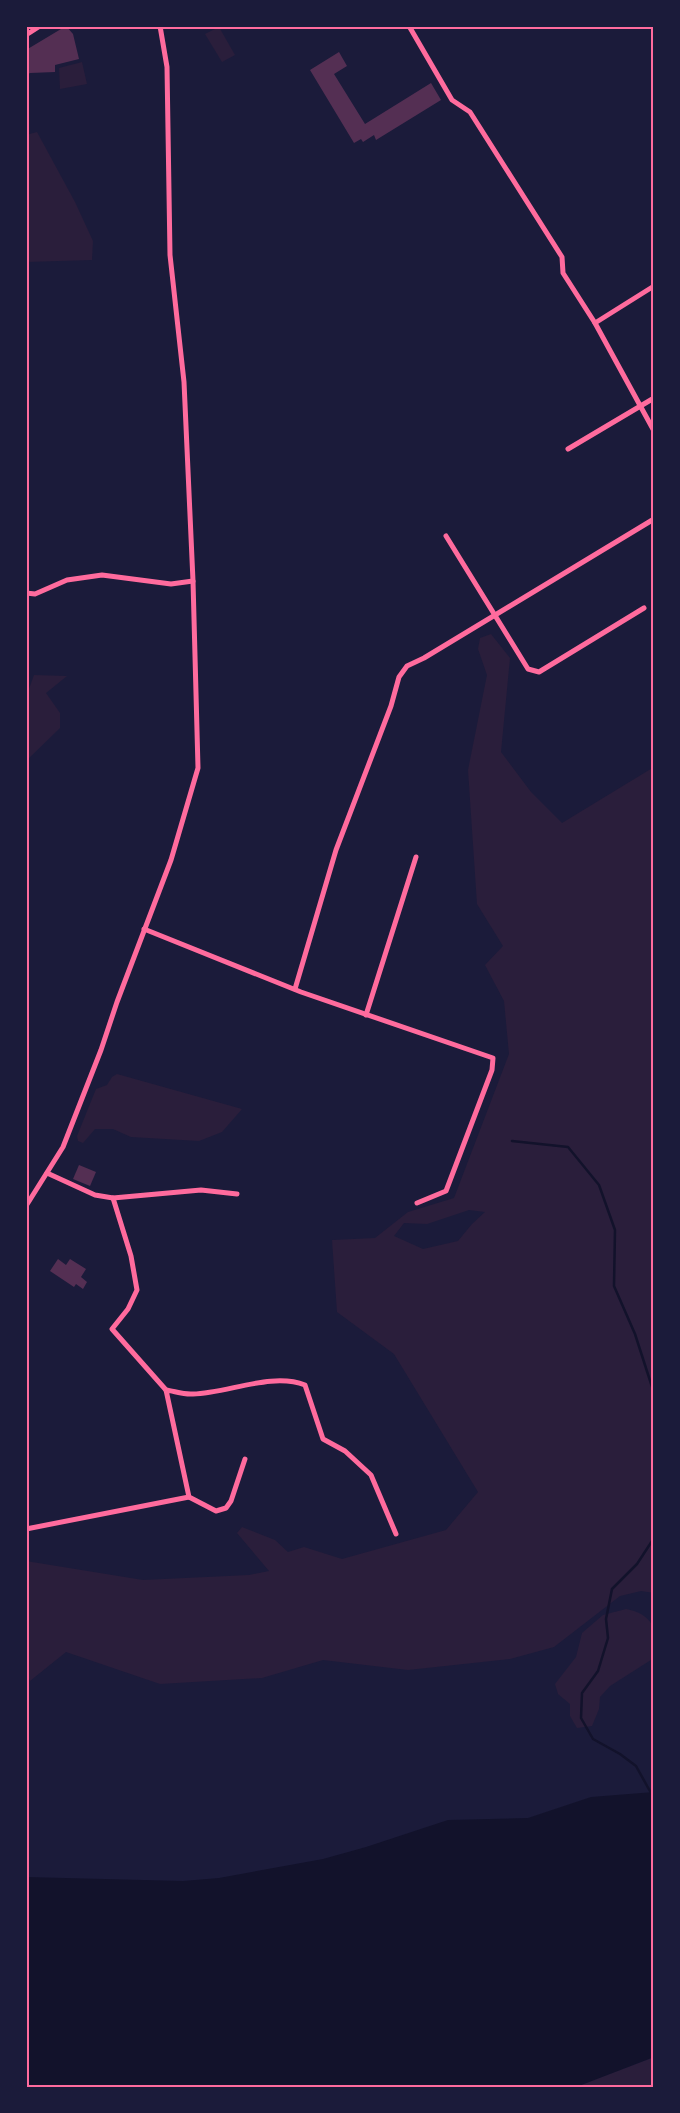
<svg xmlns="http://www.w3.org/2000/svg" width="680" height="2113" viewBox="0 0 680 2113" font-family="'PT Sans',sans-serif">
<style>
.green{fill:#2a1e3b;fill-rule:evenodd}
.water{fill:#12122b}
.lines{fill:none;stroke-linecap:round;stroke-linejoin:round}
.stream{stroke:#12122b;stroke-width:2.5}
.building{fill:#542f53}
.minor{stroke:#ff6b9d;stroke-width:5}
.neatline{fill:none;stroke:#ff6b9d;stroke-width:2}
</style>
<rect width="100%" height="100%" fill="#1b1b3a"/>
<g class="green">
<polygon points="219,27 235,55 222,62 205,34"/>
<polygon points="82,62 87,84 60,89 59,68"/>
<polygon points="37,132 75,202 93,241 92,260 26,262 26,135"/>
<path d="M491 634 510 658 501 752 531 792 562 823 654 767V1593L641 1591 620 1596 554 1647 510 1659 408 1670 323 1660 262 1678 160 1684 66 1652 30 1681 26 1671V1561L143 1580 249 1575 269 1571 237 1533 242 1527 275 1540 288 1552 304 1547 342 1559 446 1530 478 1492 394 1354 337 1312 332 1240 375 1238 408 1212 454 1198 509 1054 504 1001 485 965 503 946 477 904 468 770 487 675 478 649 480 638ZM469 1210 485 1212 472 1224 458 1241 423 1249 394 1236 404 1223 427 1224Z"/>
<polygon points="34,675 67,676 46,693 60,713 60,728 26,761 26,697"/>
<polygon points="117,1074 242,1109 222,1132 199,1141 131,1137 113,1129 95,1129 83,1143 78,1141 77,1136 96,1089 107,1085 112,1077"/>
<path d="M626 1609C638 1611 648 1616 654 1628V1658L610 1686 600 1697 599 1709 592 1726 577 1728 570 1716V1704L558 1694 555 1684 576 1657 582 1633 603 1615Z"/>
<polygon points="654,2057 654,2087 576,2087 649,2059"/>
</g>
<polygon class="water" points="654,1792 654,2057 576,2087 26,2087 26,1877 183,1881 219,1878 323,1859 366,1847 448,1820 528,1818 591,1797"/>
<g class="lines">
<g class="stream">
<polyline points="512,1141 568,1147 599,1185 615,1230 614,1286 635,1334 654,1393"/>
<polyline points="651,1793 636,1766 620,1754 593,1739 581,1718 582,1693 598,1671 608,1638 606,1619 612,1589 637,1564 654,1538"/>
</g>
</g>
<g class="building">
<polygon points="66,26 73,34 79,59 55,65 55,72 30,73 26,75 26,50"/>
<polygon points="339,52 347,66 334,74 365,124 431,83 441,100 376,140 374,135 363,142 361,139 354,143 310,70"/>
<polygon points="79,1165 96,1172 90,1186 73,1179"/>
<polygon points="58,1259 66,1265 70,1259 86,1269 81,1277 87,1282 83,1289 76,1284 74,1287 50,1271"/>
</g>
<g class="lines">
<g class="minor">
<polyline points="409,26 452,100 470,112 562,257 563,273 595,323 654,431"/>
<polyline points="26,35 40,26"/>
<polyline points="595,323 654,286"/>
<polyline points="568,449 654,398"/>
<polyline points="446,536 528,669 539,672 644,608"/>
<polyline points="26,593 35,594 67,580 102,575 171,584 193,581"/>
<polyline points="144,929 301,992 493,1058 492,1070 446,1191 417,1203"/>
<polyline points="295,989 336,850 391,706 399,677 407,666 424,658 654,519"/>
<polyline points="366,1015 416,857"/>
<polyline points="47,1173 95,1195 113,1198 201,1190 237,1194"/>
<polyline points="113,1198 131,1256 137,1290 128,1309 112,1329 166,1390"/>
<polyline points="26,1206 63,1147 101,1050 117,1002 171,860 198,768 193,581 184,382 170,255 167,67 160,26"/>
<path d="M245 1459 231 1501 226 1508 216 1511 189 1497 166 1390C174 1391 184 1395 193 1394 228 1393 272 1372 305 1385L323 1439 345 1451 371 1475 396 1534"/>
<polyline points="26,1529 189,1497"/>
</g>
</g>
<rect width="680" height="2113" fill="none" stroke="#1b1b3a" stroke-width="55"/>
<rect x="28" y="28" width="624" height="2058" class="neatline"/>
</svg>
